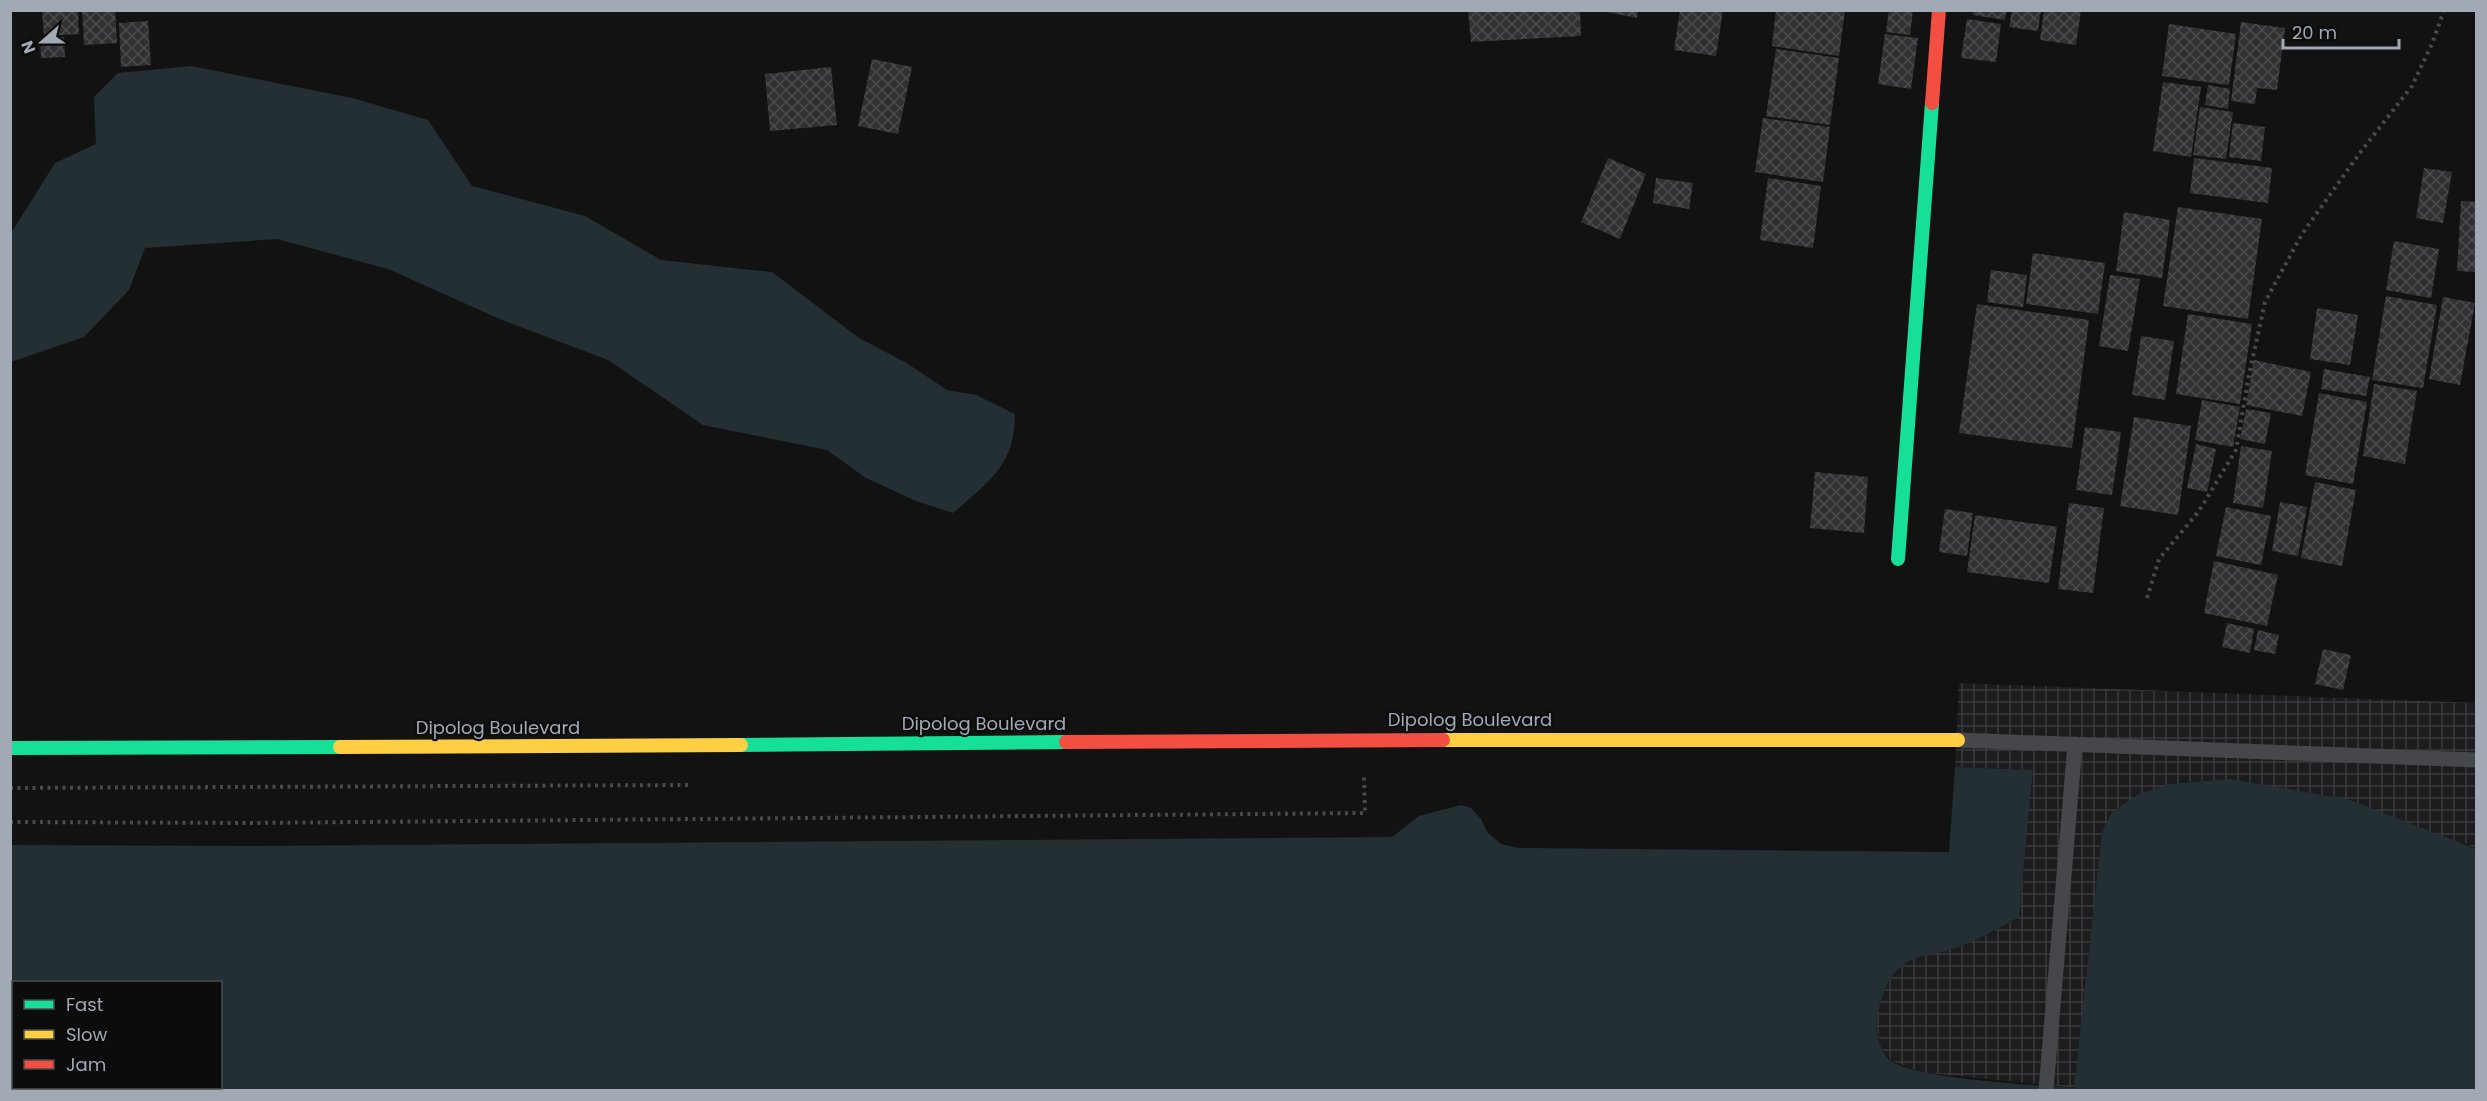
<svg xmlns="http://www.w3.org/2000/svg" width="2487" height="1101" viewBox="0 0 2487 1101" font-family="Poppins,sans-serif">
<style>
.industrial{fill:url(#industrial-grid)}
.water{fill:#242f34;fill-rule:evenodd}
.building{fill:url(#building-cross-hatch)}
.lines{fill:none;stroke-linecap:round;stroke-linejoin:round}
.path{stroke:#47494c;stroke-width:4;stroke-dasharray:3 4.5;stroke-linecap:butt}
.lane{stroke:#45474b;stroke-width:15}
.fast{stroke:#16e098;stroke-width:14}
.slow{stroke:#ffcf43;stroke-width:14}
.jam{stroke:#f24e42;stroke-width:14}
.labels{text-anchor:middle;stroke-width:4.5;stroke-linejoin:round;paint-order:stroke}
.street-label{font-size:18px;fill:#a1a9b5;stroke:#0c0c0d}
</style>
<defs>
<pattern id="industrial-grid" width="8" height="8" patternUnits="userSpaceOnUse" patternTransform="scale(1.5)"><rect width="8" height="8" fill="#1c1c1e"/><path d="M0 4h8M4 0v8" fill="none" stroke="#3a3a3c"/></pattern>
<pattern id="building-cross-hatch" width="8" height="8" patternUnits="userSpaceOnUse" patternTransform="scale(1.5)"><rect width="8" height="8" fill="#313133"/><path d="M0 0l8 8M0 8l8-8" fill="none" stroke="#4c4c4e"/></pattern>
</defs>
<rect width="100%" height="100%" fill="#121212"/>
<polygon class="industrial" points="1959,683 2476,703 2476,849 2464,843 2112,812 2102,832 2075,1088 1919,1072 1892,1061 1880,1047 1876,1021 1885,984 1900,967 1915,956 1952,949 1991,933 2019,917 2033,770 1955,767"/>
<g class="water">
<path d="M191 66 352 98 428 120 472 186 585 216 661 260 772 272 859 338 905 362 947 390 976 395 1015 414C1015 466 988 482 953 513L916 501 866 478 827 450 703 425 608 360 502 320 388 269 277 239 145 248 129 290 84 337 11 362V233L55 163 96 144 94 97 118 73Z"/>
<path d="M1955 767 2033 770 2019 917C1998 929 1976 941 1953 949 1935 955 1918 953 1902 966 1886 979 1883 994 1878 1013 1874 1029 1878 1049 1890 1060 1912 1079 2039 1085 2074 1088L2102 832 2112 812 2139 794 2171 784 2230 779 2350 800 2476 849V1090H11V845L251 846 1392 837 1419 816 1461 805 1471 808 1481 819 1488 833 1501 844 1519 848 1949 852ZM14 982H220V1088H14Z"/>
</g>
<g class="building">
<polygon points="42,10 78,10 79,34 44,36"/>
<polygon points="82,10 115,10 117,43 84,45"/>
<polygon points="1468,10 1580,10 1581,36 1471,42"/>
<polygon points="1596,10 1638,10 1637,18"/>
<polygon points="1680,10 1723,10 1716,56 1674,50"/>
<polygon points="1776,10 1845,10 1839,56 1772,46"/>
<polygon points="1889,10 1913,10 1910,35 1886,32"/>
<polygon points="1974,10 2007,10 2005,20 1973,15"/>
<polygon points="2012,10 2041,10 2038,31 2009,27"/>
<polygon points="2044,10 2081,10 2076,45 2040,40"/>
<polygon points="1967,19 2001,24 1996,62 1961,58"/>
<polygon points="148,21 151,65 121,67 119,23"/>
<polygon points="2241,22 2285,28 2277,90 2257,88 2255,104 2231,101"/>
<polygon points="2169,24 2236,34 2229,85 2162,76"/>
<polygon points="1885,34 1918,38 1911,89 1878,84"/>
<polygon points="64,37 65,57 41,58 40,38"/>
<polygon points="1776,49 1839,58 1830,125 1766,116"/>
<polygon points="872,59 912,67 898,134 858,126"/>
<polygon points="831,67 837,125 770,131 765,74"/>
<polygon points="2163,82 2201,87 2191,157 2153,151"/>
<polygon points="2208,85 2230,89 2228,109 2205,105"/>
<polygon points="2200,107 2233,112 2226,159 2193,155"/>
<polygon points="1763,118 1830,127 1823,182 1755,172"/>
<polygon points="2233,123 2265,127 2261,161 2229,157"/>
<polygon points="1608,158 1646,174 1620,239 1581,222"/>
<polygon points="2194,158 2272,168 2268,203 2190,193"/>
<polygon points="2424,168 2452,172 2443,223 2416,218"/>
<polygon points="1656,178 1693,183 1689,209 1653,203"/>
<polygon points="1768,178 1821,186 1813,248 1760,240"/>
<polygon points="2461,201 2476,202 2476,272 2457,271"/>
<polygon points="2178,207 2262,219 2248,319 2163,306"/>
<polygon points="2124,212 2170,220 2162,278 2116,271"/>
<polygon points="2394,241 2439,249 2431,298 2386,290"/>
<polygon points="2033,253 2105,263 2098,314 2026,304"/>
<polygon points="1991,270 2027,275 2023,307 1987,302"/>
<polygon points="2110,275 2140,279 2128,351 2099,346"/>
<polygon points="2386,296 2437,305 2423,388 2372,380"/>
<polygon points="2443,297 2475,303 2460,385 2429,379"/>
<polygon points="1977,304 2089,320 2072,448 1959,433"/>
<polygon points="2317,308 2358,315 2350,365 2310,359"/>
<polygon points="2188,314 2252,324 2240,404 2176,394"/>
<polygon points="2141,336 2174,341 2165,400 2132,395"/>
<polygon points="2254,360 2311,372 2302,416 2246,405"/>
<polygon points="2324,369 2370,377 2366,396 2321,389"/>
<polygon points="2374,384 2417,391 2405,464 2363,456"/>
<polygon points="2319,393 2367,402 2353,484 2305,475"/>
<polygon points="2202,400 2240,407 2233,447 2195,440"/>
<polygon points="2246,409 2271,413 2265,444 2240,439"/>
<polygon points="2134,417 2191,426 2178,515 2120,506"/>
<polygon points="2085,427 2121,432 2112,495 2076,490"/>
<polygon points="2196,444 2216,449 2207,492 2187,488"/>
<polygon points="2241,446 2272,451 2263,508 2233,503"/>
<polygon points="1815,472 1868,477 1864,533 1810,528"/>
<polygon points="2315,482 2356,490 2342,566 2301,558"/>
<polygon points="2280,502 2307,507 2298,556 2272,551"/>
<polygon points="2069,503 2104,508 2093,593 2058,589"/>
<polygon points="2226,507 2271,516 2261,565 2216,556"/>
<polygon points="1945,509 1973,513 1967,556 1939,552"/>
<polygon points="1975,515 2057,527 2049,583 1967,572"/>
<polygon points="2214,561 2278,575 2267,626 2204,613"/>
<polygon points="2227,623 2254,629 2250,653 2222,647"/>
<polygon points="2258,630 2279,635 2275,654 2254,650"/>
<polygon points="2323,649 2351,655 2343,690 2315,684"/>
</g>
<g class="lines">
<g class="path">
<polyline points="2147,598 2159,559 2199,511 2236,450 2248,380 2265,302 2302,234 2359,154 2412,86 2432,44 2444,10"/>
<polyline points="10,788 688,785"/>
<polyline points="10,822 251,823 1365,813 1364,777"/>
</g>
<g class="lane">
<polyline points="1958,740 2476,760"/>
<polyline points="2046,1090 2075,744"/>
</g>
<g class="fast">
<polyline points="1898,559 1932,103"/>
<polyline points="741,745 1066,742"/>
<polyline points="10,748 340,747"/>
</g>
<g class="slow">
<polyline points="1443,740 1958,740"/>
<polyline points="340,747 741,745"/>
</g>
<g class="jam">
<polyline points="1932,103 1939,10"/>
<polyline points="1066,742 1443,740"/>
</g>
</g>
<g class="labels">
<g class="street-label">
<text x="1470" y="726">Dipolog Boulevard</text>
<text x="984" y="730">Dipolog Boulevard</text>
<text x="498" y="734">Dipolog Boulevard</text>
</g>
</g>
<rect width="2487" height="1101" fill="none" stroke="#a1a9b5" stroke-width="24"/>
<rect x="12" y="981" width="210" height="108" fill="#0c0c0d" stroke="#484b50" stroke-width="1.5"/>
<rect x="24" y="1000" width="30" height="9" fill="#16e098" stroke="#484b50" stroke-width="1.5"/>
<text x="66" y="1011" font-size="18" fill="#a1a9b5">Fast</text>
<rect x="24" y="1030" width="30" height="9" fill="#ffcf43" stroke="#484b50" stroke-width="1.5"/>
<text x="66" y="1041" font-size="18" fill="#a1a9b5">Slow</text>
<rect x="24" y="1060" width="30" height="9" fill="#f24e42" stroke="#484b50" stroke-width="1.5"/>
<text x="66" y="1071" font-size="18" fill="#a1a9b5">Jam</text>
<g transform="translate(42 42) rotate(249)" stroke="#0c0c0d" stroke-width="4.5" paint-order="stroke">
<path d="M0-4.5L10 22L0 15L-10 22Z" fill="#a1a9b5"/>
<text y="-9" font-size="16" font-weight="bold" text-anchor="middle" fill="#a1a9b5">N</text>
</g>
<path d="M2283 39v9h116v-9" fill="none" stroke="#a1a9b5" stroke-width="3"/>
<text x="2292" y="39" font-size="18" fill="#a1a9b5" stroke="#0c0c0d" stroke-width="4.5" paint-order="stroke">20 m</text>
</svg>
